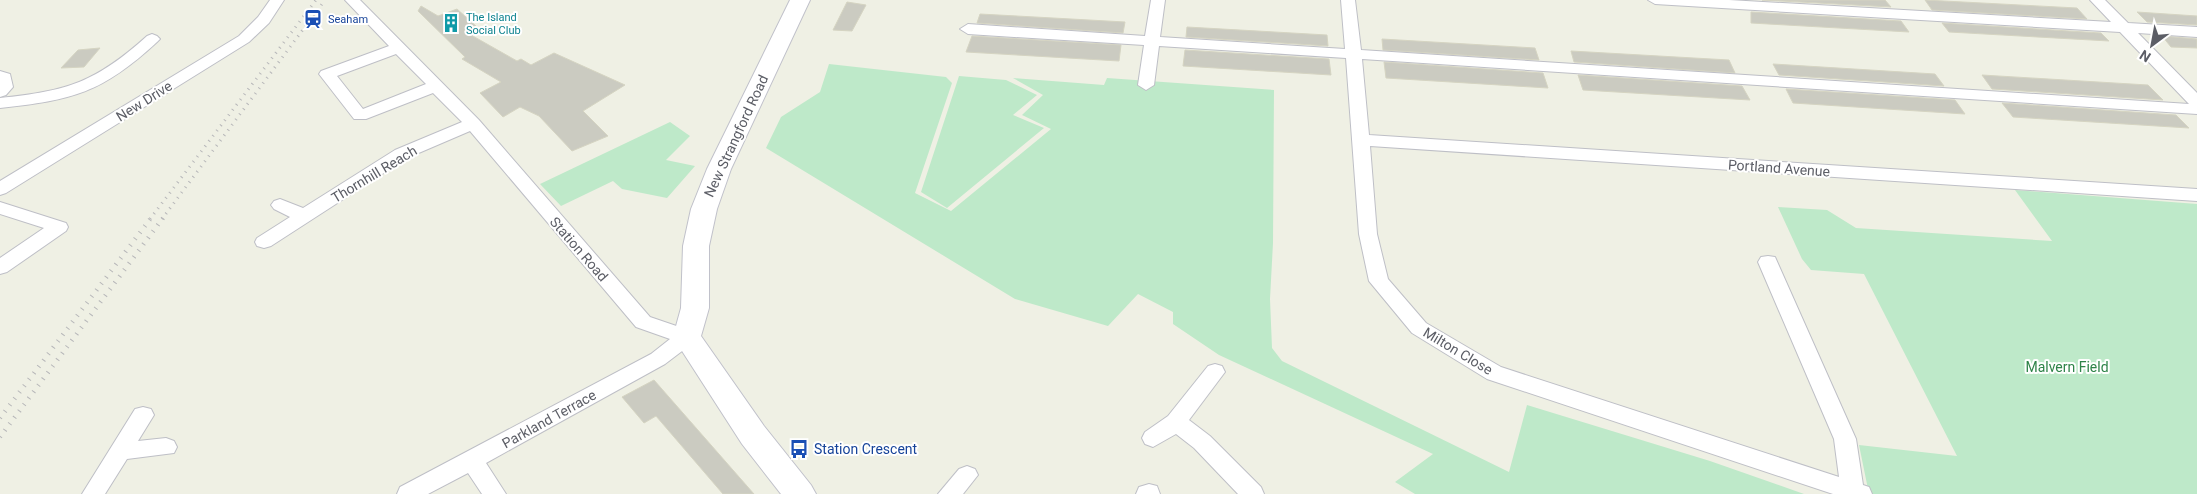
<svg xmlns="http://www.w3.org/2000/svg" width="2197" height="494" viewBox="0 0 2197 494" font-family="Roboto,sans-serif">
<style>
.green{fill:#bee9c9}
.building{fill:#cbcbc1;stroke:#d5d4c2}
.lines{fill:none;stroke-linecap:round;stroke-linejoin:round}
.street-casing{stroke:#bebfc6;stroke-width:2}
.secondary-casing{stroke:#c0c1ca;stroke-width:2}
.street{fill:#fff;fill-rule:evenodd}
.secondary{fill:#fff;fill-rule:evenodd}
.rail-far1{stroke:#b7b7b9;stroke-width:3;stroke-dasharray:1 5.5;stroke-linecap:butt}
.rail{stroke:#b7b7b9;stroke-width:4.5;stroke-dasharray:1 7;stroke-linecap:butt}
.labels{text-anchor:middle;stroke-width:4;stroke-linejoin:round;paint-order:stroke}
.far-culture-label{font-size:11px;fill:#0d838f;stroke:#fff;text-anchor:start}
.far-transit-label{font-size:11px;fill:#164399;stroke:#fff;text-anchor:start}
.street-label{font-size:14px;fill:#5c5e66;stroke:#fff}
.park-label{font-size:14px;fill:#2e8348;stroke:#fff}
.transit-label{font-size:14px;fill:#164399;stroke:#fff;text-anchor:start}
</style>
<rect width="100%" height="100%" fill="#eff0e4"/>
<g class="green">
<polygon points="829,64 946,77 952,83 915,193 951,211 1051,129 1022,115 1043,95 1013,78 1104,85 1107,78 1274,90 1273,243 1270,299 1272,348 1282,361 1509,472 1527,405 1710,461 1804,494 1415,494 1395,482 1433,454 1219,355 1173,324 1173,312 1138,294 1108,326 1015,299 766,148 781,117 820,92"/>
<polygon points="959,76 1006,80 1037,95 1013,115 1044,128 947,208 921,192"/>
<polygon points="670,122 690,136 666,160 695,166 667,198 622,189 613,181 561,206 540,184"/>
<polygon points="2015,190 2197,204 2197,494 1869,494 1859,445 1957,456 1864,274 1811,270 1802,259 1778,207 1827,210 1856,228 2052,241"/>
</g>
<g class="building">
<polygon points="1762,0 1885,0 1891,7"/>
<polygon points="1925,0 2077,8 2087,19 1932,10"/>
<polygon points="847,2 866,5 852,31 833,30"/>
<polygon points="421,6 438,16 457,9 476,26 464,31 517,61 521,59 531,65 554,53 625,85 583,111 608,136 572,151 539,116 520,107 503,117 480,93 501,82 462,59 465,57 418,11"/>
<polygon points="1751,12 1901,21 1909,32 1751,23"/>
<polygon points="2137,12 2197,16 2197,25 2147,22"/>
<polygon points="980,14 1035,17 1125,22 1123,33 977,23"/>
<polygon points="1942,23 2101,33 2109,41 1949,32"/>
<polygon points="1187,27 1327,35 1328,46 1186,37"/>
<polygon points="972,36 1121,45 1119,61 966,52"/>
<polygon points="2162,36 2197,39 2197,48 2171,47"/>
<polygon points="1382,39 1535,48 1539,60 1383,50"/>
<polygon points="100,48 84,67 61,68 78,50"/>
<polygon points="1185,50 1329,59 1331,75 1183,66"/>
<polygon points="1571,51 1729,60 1735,73 1574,62"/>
<polygon points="1384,62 1543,73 1548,88 1386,78"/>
<polygon points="1773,64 1935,74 1944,86 1779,75"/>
<polygon points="1578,75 1742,86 1750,100 1583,90"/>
<polygon points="1982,75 2148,85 2163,100 1992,89"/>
<polygon points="1786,89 1955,100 1965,114 1793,103"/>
<polygon points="2002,103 2176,115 2189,128 2013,117"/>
<polygon points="654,380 754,494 723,494 656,416 644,423 622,397"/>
</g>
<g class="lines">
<g class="street-casing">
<g id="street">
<polygon points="270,0 284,0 269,23 249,42 6,193 0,195 0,181 239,36 258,17"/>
<path d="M345 0H360L479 120 650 317 694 332 697 337 694 342 665 364 486 463 506 494H482L468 473 428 494H397L400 487 651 354 670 339 636 327 470 131 407 158 271 246 264 248 257 246 255 242 257 238 290 217 274 209 271 205 274 201 280 199 303 208 395 150 462 122 433 93 366 119H354L319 74 321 71 389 46ZM396 54 426 84 363 109 337 76Z"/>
<polygon points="1151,0 1165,0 1160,37 1345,49 1341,0 1355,0 1361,50 2189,104 2120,32 1655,4 1648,0 1729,0 2111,22 2090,0 2105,0 2128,23 2197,27 2197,37 2138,33 2197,93 2197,114 1362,59 1369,135 2197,189 2197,201 1370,146 1377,234 1388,279 1426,323 1501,367 1839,477 1834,439 1758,262 1761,257 1768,256 1775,257 1856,439 1863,485 1869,487 1872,494 1833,494 1487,379 1412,333 1369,281 1359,234 1346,58 1159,46 1154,85 1146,90 1138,85 1144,45 968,34 960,29 968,24 1145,36"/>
<path d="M152 34 157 36 160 39 157 42C102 93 73 100 0 108V98C68 91 96 82 147 36Z"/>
<polygon points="0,71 10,74 13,87 6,95 0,97"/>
<polygon points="0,202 66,223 68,227 66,231 7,272 0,274 0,258 44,228 0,214"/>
<polygon points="1215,364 1222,366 1225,372 1189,420 1210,436 1261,487 1264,494 1238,494 1194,448 1176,434 1153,447 1145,444 1142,438 1145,432 1168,416 1208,366"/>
<polygon points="143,407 151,409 154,415 138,441 166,438 174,441 177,447 174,453 127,459 105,494 82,494 135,409"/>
<polygon points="967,466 975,469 978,475 963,494 938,494 959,469"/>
<polygon points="1149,484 1157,486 1160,494 1136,494 1139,487"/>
</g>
</g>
<g class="secondary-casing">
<polygon id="secondary" points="790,0 810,0 731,169 717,209 709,246 709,308 701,336 764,426 811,485 816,494 781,494 742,444 673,337 681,308 683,246 691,209 707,169"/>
</g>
<use href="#street" class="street"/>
<use href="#secondary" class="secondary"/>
<g class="rail-far1">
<polyline points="150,219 316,0"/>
<polyline points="162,219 325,0"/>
</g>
<g class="rail">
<polyline points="0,418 151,218"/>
<polyline points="0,437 163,218"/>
</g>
</g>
<defs>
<g id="station-bare" transform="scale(1.5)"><path d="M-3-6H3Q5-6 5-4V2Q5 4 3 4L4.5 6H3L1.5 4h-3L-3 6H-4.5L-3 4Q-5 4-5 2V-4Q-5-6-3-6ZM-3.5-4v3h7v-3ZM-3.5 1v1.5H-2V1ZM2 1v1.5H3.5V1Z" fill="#1a4fb4" stroke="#fff" stroke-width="2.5" paint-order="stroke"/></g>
<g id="building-bare" transform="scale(1.5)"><path d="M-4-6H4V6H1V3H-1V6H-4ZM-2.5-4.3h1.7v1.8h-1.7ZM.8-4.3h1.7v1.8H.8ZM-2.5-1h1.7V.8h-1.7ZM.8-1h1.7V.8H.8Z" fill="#0f9aa8" stroke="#fff" stroke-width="2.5" paint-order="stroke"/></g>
<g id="bus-bare" transform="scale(1.5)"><path d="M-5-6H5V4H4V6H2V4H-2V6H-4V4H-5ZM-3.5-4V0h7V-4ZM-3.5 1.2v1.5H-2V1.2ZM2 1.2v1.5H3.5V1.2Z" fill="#1a4fb4" stroke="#fff" stroke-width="2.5" paint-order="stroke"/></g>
</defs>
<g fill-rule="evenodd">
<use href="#station-bare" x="313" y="19"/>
<use href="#building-bare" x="451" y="23"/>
<use href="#bus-bare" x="799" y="449"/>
</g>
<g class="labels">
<g class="far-culture-label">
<text x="466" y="21">The Island<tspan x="466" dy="13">Social Club</tspan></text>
</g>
<g class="far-transit-label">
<text x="328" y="23">Seaham</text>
</g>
<g class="street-label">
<text transform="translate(144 101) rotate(-32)" y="5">New Drive</text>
<text transform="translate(736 136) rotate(-65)" y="5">New Strangford Road</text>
<text transform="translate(1779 168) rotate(4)" y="5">Portland Avenue</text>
<text transform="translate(374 174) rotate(-31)" y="5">Thornhill Reach</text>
<text transform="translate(579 249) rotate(49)" y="5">Station Road</text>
<text transform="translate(1458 351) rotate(31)" y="5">Milton Close</text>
<text transform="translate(549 419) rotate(-29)" y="5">Parkland Terrace</text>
</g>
<g class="park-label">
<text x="2067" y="372">Malvern Field</text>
</g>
<g class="transit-label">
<text x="814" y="454">Station Crescent</text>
</g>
</g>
<g transform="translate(2152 45) rotate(212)" stroke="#ffffff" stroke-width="4" paint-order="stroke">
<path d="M0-4L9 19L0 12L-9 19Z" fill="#5c5e66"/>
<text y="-8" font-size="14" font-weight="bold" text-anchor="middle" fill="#5c5e66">N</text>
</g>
</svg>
